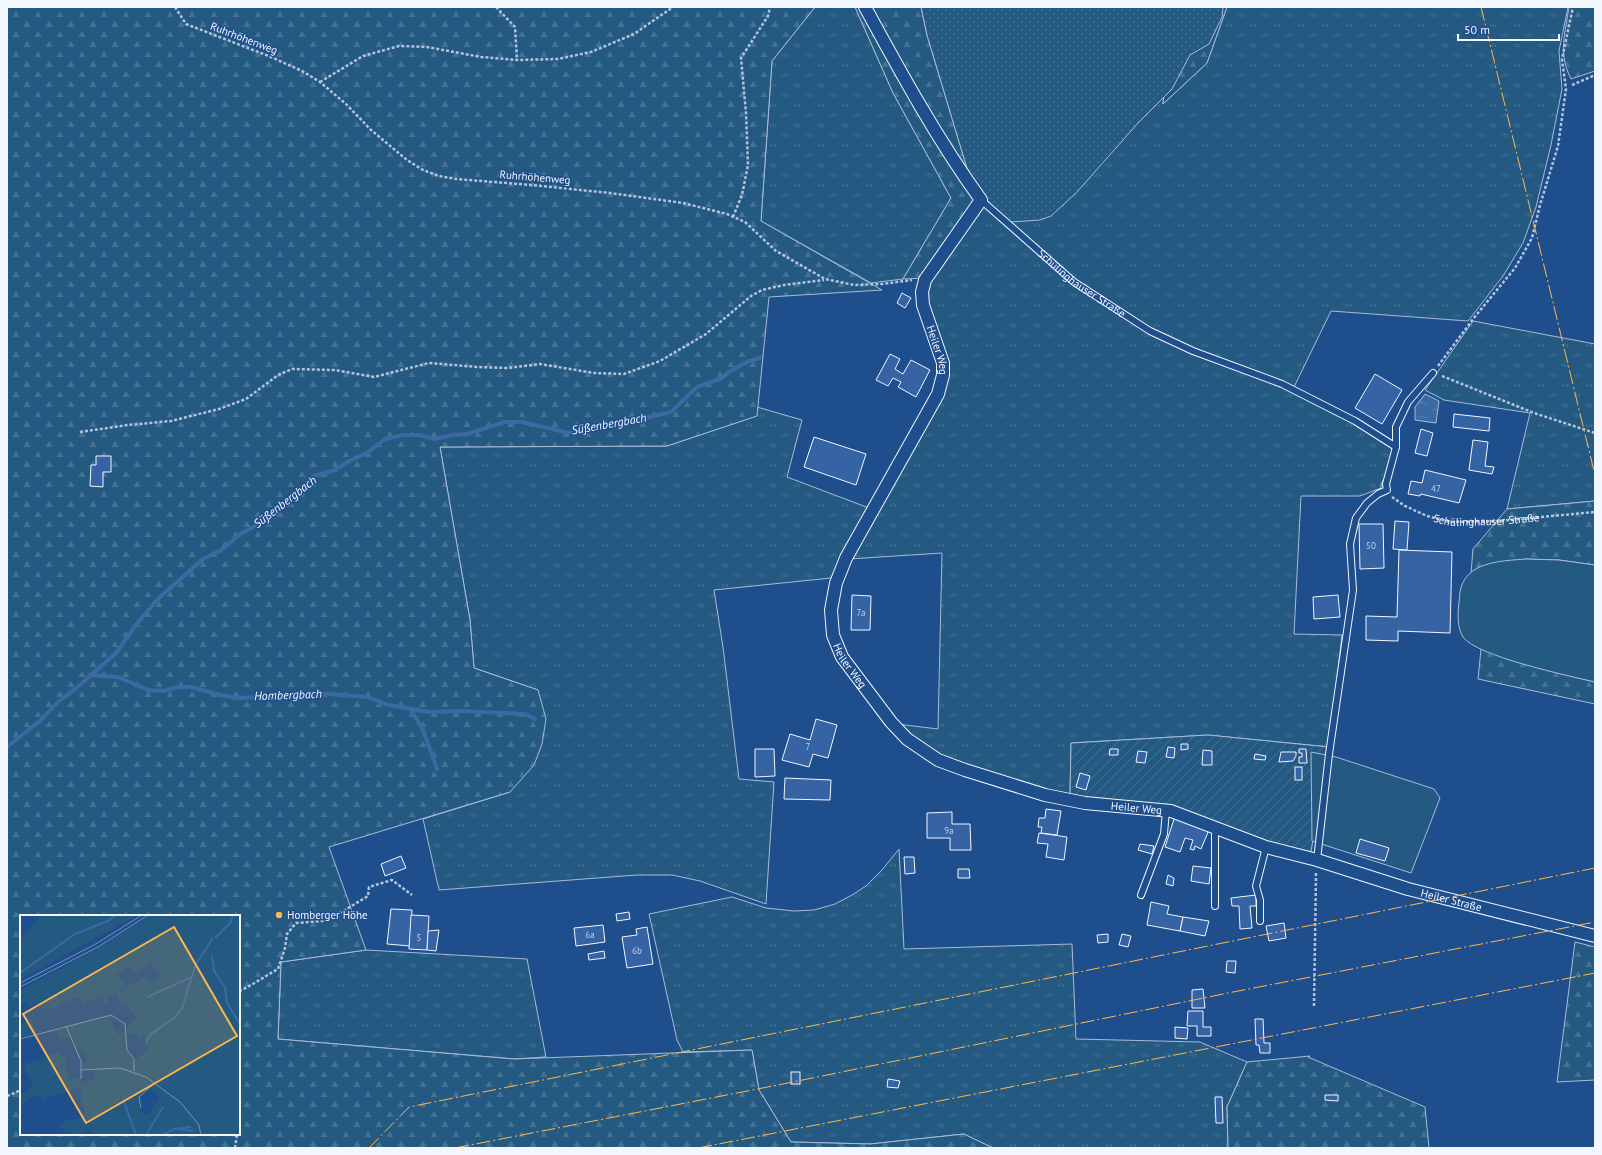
<svg xmlns="http://www.w3.org/2000/svg" width="1602" height="1155" viewBox="0 0 1602 1155" font-family="'PT Sans',sans-serif">
<style>
.grass{fill:url(#grass-tufts);stroke:#a8bbd7}
.forest{fill:url(#forest-firs);stroke:#a8bbd7;fill-rule:evenodd}
.park{fill:url(#park-dots);stroke:#a8bbd7}
.garden{fill:url(#garden-furrows);stroke:#a8bbd7}
.pitch{fill:#245a82;stroke:#a8bbd7}
.water{fill:url(#water-ripples);stroke:#a8bbd7}
.lines{fill:none;stroke-linecap:round;stroke-linejoin:round}
.stream{stroke:#3b69a3;stroke-width:4}
.building{fill:#3563a3;stroke:#f2f6ff}
.service-casing{stroke:#f2f6ff;stroke-width:8}
.minor-casing{stroke:#f2f6ff;stroke-width:14}
.path{stroke:#b3c4dc;stroke-width:2.5;stroke-dasharray:3 2;stroke-linecap:butt}
.service{stroke:#1f4e8c;stroke-width:6}
.minor{stroke:#1f4e8c;stroke-width:12}
.power{stroke:#ffb74d;stroke-width:1;stroke-dasharray:14 3 2 3;stroke-linecap:butt}
.poi-dot{fill:#ffb74d;stroke:#1f4e8c;stroke-width:1.5}
.labels{text-anchor:middle;stroke-width:3;stroke-linejoin:round;paint-order:stroke}
.number-label{font-size:9px;fill:#c3d1e8}
.street-label{font-size:11px;fill:#f2f6ff;stroke:#1f4e8c}
.poi-label{font-size:11px;fill:#f2f6ff;stroke:#1f4e8c;text-anchor:start}
.water-label{font-size:12px;font-style:italic;fill:#f2f6ff;stroke:#1f4e8c}
.inset-river{fill:none;stroke:#3b69a3;stroke-width:2}
.inset-road{fill:none;stroke:#7391ba;stroke-width:1}
.view{fill:#ffb74d;fill-opacity:0.15;stroke:#ffb74d;stroke-width:2}
.inset-edge{fill:none;stroke:#f2f6ff;stroke-width:2}
</style>
<defs>
<pattern id="grass-tufts" width="24" height="20" patternUnits="userSpaceOnUse"><rect width="24" height="20" fill="#245a82"/><path d="M3 7l-1-3M5 7V3M7 7l1-3M15 17l-1-3M17 17v-4M19 17l1-3" fill="none" stroke="#447295"/></pattern>
<pattern id="forest-firs" width="22" height="20" patternUnits="userSpaceOnUse"><rect width="22" height="20" fill="#245a82"/><path d="M5 1l3.5 6h-7zM16 11l3.5 6h-7z" fill="#447295"/></pattern>
<pattern id="park-dots" width="8" height="8" patternUnits="userSpaceOnUse"><rect width="8" height="8" fill="#245a82"/><path d="M2 2h.1M6 6h.1" fill="none" stroke="#447295" stroke-width="1.8" stroke-linecap="round"/></pattern>
<pattern id="garden-furrows" width="10" height="10" patternUnits="userSpaceOnUse"><rect width="10" height="10" fill="#245a82"/><path d="M-1 1l2-2M0 10L10 0M9 11l2-2" fill="none" stroke="#447295"/></pattern>
<pattern id="water-ripples" width="26" height="14" patternUnits="userSpaceOnUse"><rect width="26" height="14" fill="#3b69a3"/><path d="M2 4q2-2 4 0t4 0M15 11q2-2 4 0t4 0" fill="none" stroke="#587fb1"/></pattern>
</defs>
<rect width="100%" height="100%" fill="#1f4e8c"/>
<g class="grass">
<polygon points="815,7 855,7 893,93 951,198 903,279 871,283 761,221 772,61"/>
<polygon points="921,7 1172,7 1163,104 1207,63 1227,7 1568,7 1559,51 1562,89 1551,145 1536,207 1523,243 1503,276 1468,321 1331,311 1294,387 1282,381 1193,348 1151,328 1076,279 986,200 970,178 927,35"/>
<polygon points="984,205 1072,284 1149,333 1281,386 1354,423 1393,448 1389,469 1381,484 1381,488 1360,496 1301,496 1294,634 1342,635 1329,747 1208,735 1071,743 1070,796 1046,792 941,757 897,724 938,729 942,553 849,559 947,376 927,305 928,281"/>
<polygon points="1473,321 1595,344 1595,501 1507,509 1530,413 1444,400 1425,390"/>
<polygon points="757,407 802,420 787,477 869,508 831,578 714,590 723,647 739,779 774,782 766,904 700,881 672,875 637,875 439,890 423,819 510,792 538,690 474,668 470,620 440,447 667,446 756,416"/>
<polygon points="899,849 904,949 1072,944 1076,1039 1200,1042 1247,1062 1227,1107 1228,1148 993,1148 964,1134 870,1144 791,1142 759,1090 752,1050 683,1052 677,1040 649,914 732,897 766,908 794,911 814,910 835,904 852,895 866,886 882,870"/>
<polygon points="366,950 527,959 546,1057 514,1059 278,1039 281,962"/>
</g>
<g class="forest">
<path d="M7 7H815L772 61 761 221 882 290 769 297 757 416 667 446 440 447 470 620 474 668 538 690 546 719 542 744 534 765 510 792 329 847 366 950 281 962 278 1039 514 1059 752 1050 759 1090 791 1142 870 1144 964 1134 993 1148H7ZM21 916H239V1134H21Z"/>
<polygon points="855,7 921,7 927,35 969,175 982,203 925,278 903,279 951,198 893,93"/>
<polygon points="1172,7 1227,7 1207,63 1163,104"/>
<path d="M1569 7H1595V71L1571 79C1558 54 1565 34 1569 7Z"/>
<polygon points="1595,501 1595,565 1559,560 1526,559 1479,567 1471,573 1473,549 1507,509"/>
<polygon points="1481,649 1517,662 1595,682 1595,704 1478,679"/>
<polygon points="1575,942 1595,947 1595,1080 1557,1082"/>
<polygon points="1310,1056 1308,1057 1425,1107 1429,1148 1228,1148 1227,1107 1247,1062"/>
</g>
<polygon class="park" points="921,7 1223,7 1222,17 1209,44 1190,55 1172,89 1138,123 1077,192 1051,216 1040,220 1011,222 986,200 969,175 927,35"/>
<polygon class="garden" points="1208,735 1329,747 1310,857 1221,825 1070,796 1071,743"/>
<g class="pitch">
<path d="M1526 559 1559 560 1595 565V682C1569 676 1476 656 1463 637 1455 624 1459 605 1460 592 1465 561 1502 561 1526 559Z"/>
<polygon points="1311,752 1336,757 1434,789 1440,798 1411,873 1312,841"/>
</g>
<polygon class="water" points="1425,394 1439,401 1436,423 1415,420 1415,407"/>
<g class="lines">
<g class="stream">
<polyline points="90,675 118,677 148,690 163,691 179,687 191,687 220,695 237,698 286,696 315,693 368,697 388,705 429,712 462,711 525,714 535,719"/>
<polyline points="411,710 423,730 437,769"/>
<polyline points="7,747 41,720 58,702 74,690 116,653 138,622 158,599 203,559 223,549 240,534 259,524 279,505 293,497 314,476 335,470 351,460 367,453 385,439 403,435 420,435 434,439 453,435 467,434 505,422 522,422 569,433 587,431 605,424 629,422 671,412 697,387 722,378 730,371 749,361 760,358"/>
</g>
</g>
<g class="building">
<polygon points="902,293 911,298 905,308 897,303"/>
<polygon points="890,354 900,359 895,369 903,374 911,360 930,370 916,397 898,387 901,382 893,378 888,386 876,380"/>
<polygon points="1375,374 1402,390 1382,424 1355,408"/>
<polygon points="1454,414 1490,418 1489,431 1453,427"/>
<polygon points="1421,429 1433,433 1427,456 1415,453"/>
<polygon points="814,437 866,454 856,485 804,467"/>
<polygon points="1473,440 1488,442 1485,466 1494,467 1492,474 1469,470"/>
<polygon points="96,456 111,456 111,472 103,472 103,487 90,486 91,465 96,465"/>
<polygon points="1425,470 1466,480 1459,503 1421,494 1420,496 1408,494 1411,481 1422,483"/>
<polygon points="1395,521 1409,522 1407,550 1393,549"/>
<polygon points="1359,524 1383,524 1384,568 1360,569"/>
<polygon points="1399,550 1452,552 1450,633 1398,631 1398,641 1366,640 1366,616 1397,617"/>
<polygon points="852,595 871,596 870,630 851,630"/>
<polygon points="1338,595 1340,617 1314,619 1313,597"/>
<polygon points="816,719 837,725 828,758 813,754 809,767 782,760 790,734 810,740"/>
<polygon points="1181,744 1188,744 1188,749 1181,750"/>
<polygon points="1168,747 1175,748 1174,758 1166,757"/>
<polygon points="755,749 774,749 775,776 755,777"/>
<polygon points="1110,749 1118,749 1118,755 1109,755"/>
<polygon points="1299,749 1306,749 1307,763 1299,763 1299,757 1302,757 1302,753 1299,753"/>
<polygon points="1203,750 1212,751 1212,765 1202,765"/>
<polygon points="1138,751 1147,752 1145,763 1136,762"/>
<polygon points="1281,752 1296,752 1296,756 1293,761 1279,762"/>
<polygon points="1255,754 1266,756 1265,760 1254,759"/>
<rect x="1295" y="767" width="7" height="13"/>
<polygon points="1080,773 1090,776 1086,790 1076,787"/>
<polygon points="785,778 831,780 830,800 784,799"/>
<polygon points="1046,809 1061,811 1057,835 1041,833 1042,827 1038,827 1039,818 1045,818"/>
<polygon points="952,812 952,824 970,824 971,850 950,850 950,838 927,838 927,813"/>
<polygon points="1175,816 1209,830 1201,849 1195,846 1194,850 1190,849 1193,840 1185,838 1180,852 1165,847"/>
<polygon points="1039,833 1067,837 1064,860 1046,857 1048,844 1037,843"/>
<polygon points="1360,839 1389,848 1385,861 1356,853"/>
<polygon points="1140,844 1154,846 1152,854 1138,850"/>
<polygon points="401,856 406,868 385,876 381,864"/>
<polygon points="904,857 914,857 915,873 905,874"/>
<polygon points="1193,866 1211,868 1209,884 1191,881"/>
<polygon points="958,869 969,869 970,878 958,878"/>
<polygon points="1168,875 1174,878 1173,886 1166,884"/>
<polygon points="1256,895 1256,906 1250,906 1252,928 1240,929 1239,906 1232,906 1231,898"/>
<polygon points="1151,902 1169,906 1167,914 1183,917 1180,931 1147,925"/>
<polygon points="391,909 412,910 410,946 387,944"/>
<polygon points="629,912 630,919 617,921 616,914"/>
<polygon points="411,915 429,916 427,950 409,949"/>
<polygon points="1183,917 1209,921 1205,936 1180,931"/>
<polygon points="1284,923 1286,938 1269,941 1266,926"/>
<polygon points="603,925 605,942 576,946 574,928"/>
<polygon points="647,927 653,964 627,968 622,937 637,935 636,929"/>
<polygon points="439,930 436,951 427,950 428,931"/>
<polygon points="1108,934 1108,942 1098,943 1097,935"/>
<polygon points="1122,934 1131,936 1128,947 1119,945"/>
<polygon points="604,951 605,958 589,960 588,954"/>
<polygon points="1227,961 1236,961 1235,973 1226,972"/>
<polygon points="1203,989 1205,1008 1192,1008 1192,990"/>
<polygon points="1188,1011 1203,1011 1203,1027 1211,1027 1211,1036 1197,1036 1197,1026 1187,1026"/>
<polygon points="1255,1019 1263,1019 1264,1043 1270,1043 1270,1053 1260,1053 1259,1045 1256,1045"/>
<polygon points="1175,1027 1188,1028 1187,1039 1175,1038"/>
<rect x="791" y="1072" width="9" height="12"/>
<polygon points="888,1079 900,1081 898,1088 887,1087"/>
<polygon points="1325,1095 1338,1095 1338,1101 1325,1100"/>
<polygon points="1215,1097 1222,1097 1223,1123 1216,1123"/>
</g>
<g class="lines">
<g class="service-casing">
<g id="service">
<path id="s2" d="M981 200 1074 282 1150 331 1193 351 1282 384 1355 421 1396 447"/>
<polyline points="1215,827 1215,906"/>
<polyline points="1317,860 1329,754 1353,590 1350,544 1356,518 1367,503 1378,494 1387,490 1386,484 1396,447 1396,427 1408,402 1433,373"/>
<polyline points="1141,895 1164,834 1166,810"/>
<polyline points="1260,921 1260,900 1256,886 1266,847"/>
</g>
</g>
<g class="minor-casing">
<g id="minor">
<path id="s3" d="M865 7C901 73 937 139 981 200L925 280 922 292 923 305 943 363V375L938 394 846 558 836 583 831 610 833 635 842 657 891 722 907 739 938 760 965 770 1045 795 1085 803 1171 811 1266 847 1317 860 1408 889 1595 936"/>
</g>
</g>
<g class="path">
<polyline points="175,7 186,24 271,57 302,71 320,82 346,104 371,130 407,160 423,170 439,176 456,179 531,185 610,193 683,203 727,214 745,222 776,251 825,279 854,285 882,284 912,280"/>
<polyline points="496,7 515,27 517,60"/>
<polyline points="320,82 363,56 399,46 427,47 481,57 517,60 558,59 591,52 634,34 673,7"/>
<polyline points="1572,85 1595,75"/>
<polyline points="733,217 742,195 748,165 746,113 741,58 768,16 770,7"/>
<polyline points="1438,366 1473,319 1515,268 1532,238 1540,205 1558,146 1566,89 1562,59 1573,7"/>
<polyline points="1442,376 1534,413 1595,433"/>
<polyline points="80,432 128,425 171,421 219,409 246,399 278,375 292,369 335,370 374,377 429,363 477,367 508,368 540,364 594,373 624,374 660,361 706,334 751,296 762,290 784,285 824,280"/>
<path id="s1" d="M1392 497 1405 506 1427 516 1450 522 1498 521 1595 512"/>
<path d="M239 991C253 985 265 976 278 969L285 948 287 934 296 923 322 921 340 913 368 896 369 887 392 880 412 895"/>
<polyline points="1314,1006 1316,873"/>
<polyline points="7,1096 21,1090"/>
<polyline points="239,1113 240,1102"/>
<polyline points="235,1148 237,1134"/>
</g>
<use href="#service" class="service"/>
<use href="#minor" class="minor"/>
<g class="power">
<polyline points="1481,7 1595,475"/>
<polyline points="369,1148 409,1107 1595,868"/>
<polyline points="455,1148 778,1085 1233,992 1595,922"/>
<polyline points="698,1148 1595,973"/>
</g>
</g>
<circle class="poi-dot" cx="279" cy="915" r="4"/>
<g class="labels">
<g class="number-label">
<text x="1436" y="492">47</text>
<text x="1371" y="549">50</text>
<text x="861" y="616">7a</text>
<text x="808" y="750">7</text>
<text x="949" y="834">9a</text>
<text x="590" y="938">6a</text>
<text x="419" y="941">5</text>
<text x="637" y="954">6b</text>
</g>
<g class="street-label">
<text transform="translate(244 38) rotate(21)" y="4">Ruhrhöhenweg</text>
<text transform="translate(535 177) rotate(5)" y="4">Ruhrhöhenweg</text>
<text dy="4" stroke="none"><textPath href="#s2" startOffset="131">Schülinghauser Straße</textPath></text>
<text dy="4" stroke="none"><textPath href="#s3" startOffset="396">Heiler Weg</textPath></text>
<text dy="4" stroke="none"><textPath href="#s1" startOffset="100">Schülinghauser Straße</textPath></text>
<text dy="4" stroke="none"><textPath href="#s3" startOffset="744">Heiler Weg</textPath></text>
<text dy="4" stroke="none"><textPath href="#s3" startOffset="1080">Heiler Weg</textPath></text>
<text dy="4" stroke="none"><textPath href="#s3" startOffset="1409">Heiler Straße</textPath></text>
</g>
<g class="poi-label">
<text x="287" y="919">Homberger Höhe</text>
</g>
<g class="water-label">
<text transform="translate(609 424) rotate(-10)" y="4">Süßenbergbach</text>
<text transform="translate(285 502) rotate(-38)" y="4">Süßenbergbach</text>
<text transform="translate(288 695) rotate(-2)" y="4">Hombergbach</text>
</g>
</g>
<g transform="translate(20 915)">
<rect width="220" height="220" fill="#1f4e8c"/>
<path d="M134 38 138 45 115 59 108 51ZM80 56 89 63 97 59 106 70 99 76 127 61 133 66 126 74 151 103 119 125 117 119 107 120V112L117 104 105 88 101 89 95 77 89 81 86 90 80 81 64 90 59 82 41 89 38 79ZM87 101H93L89 103 98 120 106 114 107 137 114 145 113 156 128 168 118 185 120 198 128 200 125 220 102 175 100 181 103 199 111 220H72L61 185V171L23 185 19 179 6 186 0 194V180L14 171 29 167 47 155 50 165 61 162V171L74 164V154L61 155 62 148 67 145 60 132 56 134 51 123 75 109 73 104ZM119 142H133L141 157 139 169 117 154V144Z" fill="#245a82"/>
<path d="M18 0H118L0 64V26L18 3ZM130 0H220V220H125L128 200 140 183 113 155 115 145 117 144V154L139 169 141 157 133 142H118L128 135 123 123 130 115 151 103 136 84 129 85 125 80 126 74 140 59 131 51 138 45 134 38 89 63 80 56 64 66 56 67 38 79 41 89 36 93 22 94 18 88 10 92 7 87 0 91V75L74 36ZM11 104 17 118 0 123V111ZM40 137 42 140 14 150 36 155 47 147V155L29 167 14 171 3 150ZM64 199 70 213 64 220H48L38 210 47 205 60 204Z" fill="#245a82"/>
<path d="M110 155 116 157 131 171 118 185 120 198 128 200 125 220H112L104 203 101 183 106 158Z" fill="#245a82"/>
<path d="M73 104 75 109 51 123 47 111Z" fill="#245a82"/>
<path d="M47 113 52 121 38 124 36 115ZM38 141H45L46 149 26 157H13L12 153 16 149Z" fill="#245a82"/>
<path class="inset-river" d="M195 23 211 7 213 0M192 40 194 56 205 72 207 88 220 109M0 58 55 19 88 6 96 0M127 82 172 62M126 128 131 119 155 102 162 93 176 49 193 23M104 187 116 220M159 214 173 216M126 220 143 192M143 220 154 214 171 212"/>
<path class="inset-road" d="M0 68 74 30 122 0M0 72 78 32 128 0M46 111 61 146V164M0 124 91 100 105 109 107 135 114 144V156M61 155 100 153 126 162 160 187 179 210 181 220M121 193 119 182 135 168"/>
<path class="view" d="M154 12 217 121 66 208 3 99Z"/>
<rect width="220" height="220" class="inset-edge"/>
</g>
<rect width="1602" height="1155" fill="none" stroke="#f2f6ff" stroke-width="16"/>
<path d="M1458 34v6h101v-6" fill="none" stroke="#f2f6ff" stroke-width="2"/>
<text x="1464" y="34" font-size="12" fill="#f2f6ff" stroke="#1f4e8c" stroke-width="3" paint-order="stroke">50 m</text>
</svg>
